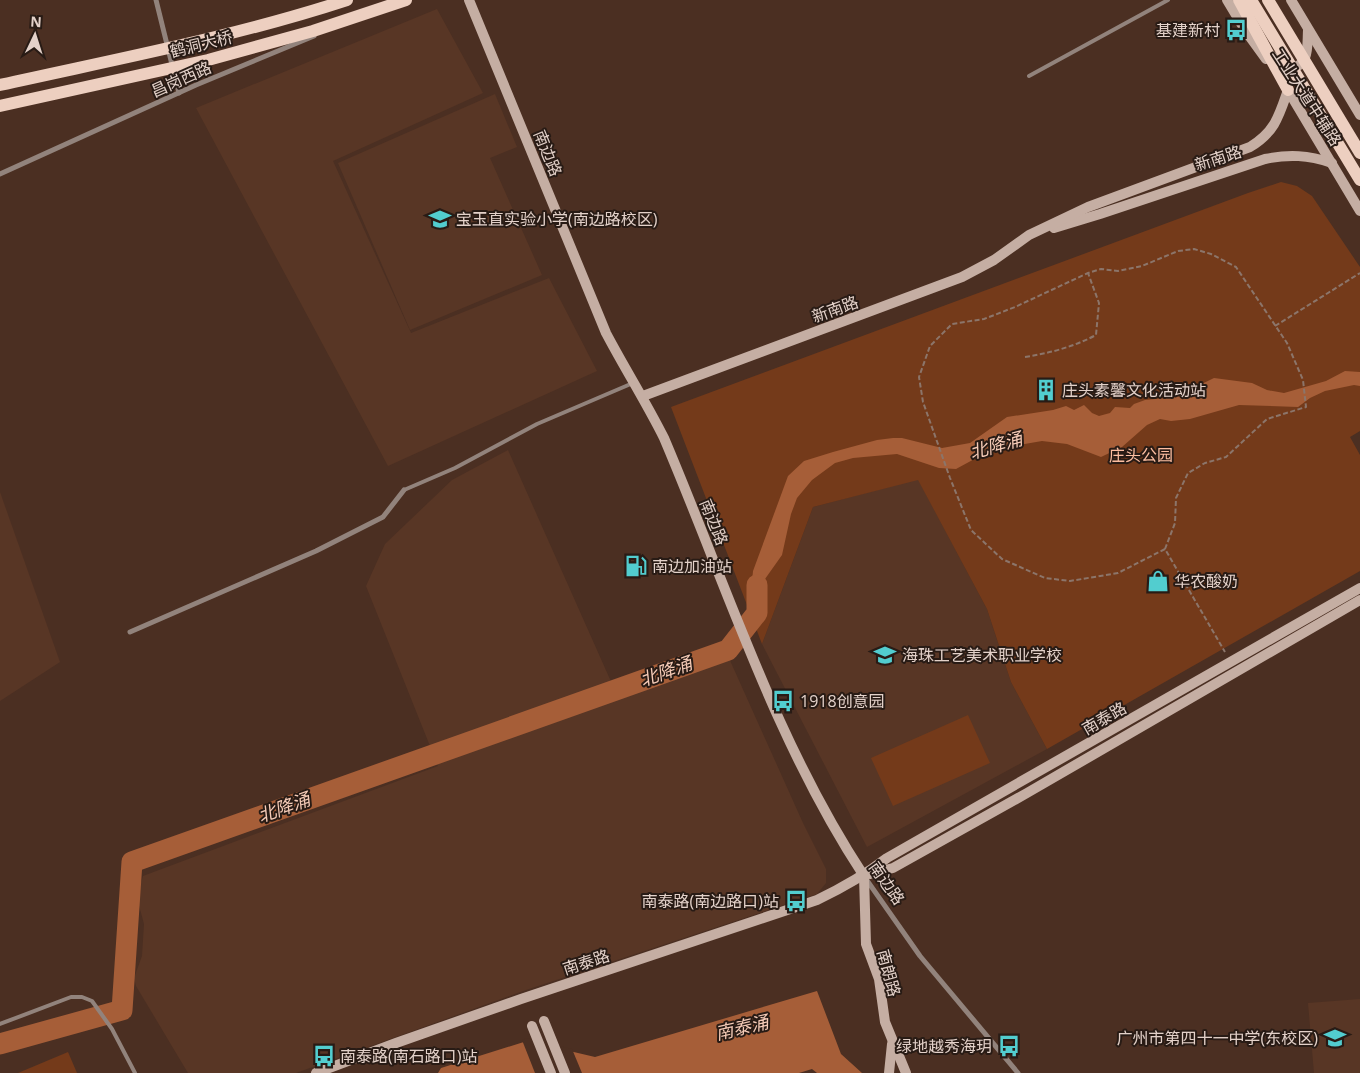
<svg xmlns="http://www.w3.org/2000/svg" width="1360" height="1073" viewBox="0 0 1360 1073" font-family="'Open Sans','Noto Sans SC',sans-serif">
<style>
.built{fill:#583625}
.green{fill:#743a1a}
.water{fill:#a65e38}
.pier{fill:#4b2f22}
.lines{fill:none;stroke-linecap:round;stroke-linejoin:round}
.river{stroke:#a65e38;stroke-width:21}
.path{stroke:#8c756a;stroke-width:2;stroke-dasharray:5 2.5;stroke-linecap:butt}
.lane{stroke:#92837c;stroke-width:4}
.street{stroke:#92837c;stroke-width:5}
.secondary{stroke:#c5aea3;stroke-width:10}
.primary{stroke:#edcfc0;stroke-width:12}
.primary-bridge{stroke:#edcfc0;stroke-width:12}
.labels{text-anchor:middle;stroke-width:4;stroke-linejoin:round;paint-order:stroke}
.poi-label{font-size:16px;fill:#e3d1c9;stroke:#281b15;text-anchor:start}
.street-label{font-size:16px;fill:#e3d1c9;stroke:#281b15}
.park-label{font-size:16px;fill:#fdbea1;stroke:#281b15}
.water-label{font-size:18px;font-style:italic;fill:#f5cbb7;stroke:#281b15}
</style>
<rect width="100%" height="100%" fill="#4b2f22"/>
<g class="built">
<polygon points="437,9 483,93 333,161 411,333 549,278 597,371 388,466 196,108"/>
<polygon points="495,94 517,147 490,158 542,275 410,330 338,163"/>
<polygon points="508,450 617,695 728,656 803,823 826,869 826,883 817,894 526,990 296,1073 188,1073 136,986 134,978 142,956 144,924 137,898 143,876 438,766 366,586 385,544 452,480"/>
<polygon points="918,479 987,609 1011,682 1047,749 867,847 762,644 813,507"/>
<polygon points="0,492 60,662 0,701"/>
<polygon points="1360,999 1360,1073 1314,1073 1308,1003"/>
</g>
<g class="green">
<polygon points="1281,182 1297,186 1312,196 1360,267 1360,431 1350,437 1360,455 1360,571 1047,749 1011,682 987,609 918,480 813,507 762,644 671,407 1248,193"/>
<polygon points="968,715 990,763 893,806 871,758"/>
<polygon points="68,1052 77,1073 18,1073"/>
</g>
<g class="water">
<polygon points="1345,371 1360,372 1360,386 1354,385 1325,391 1310,398 1298,407 1239,405 1190,419 1171,421 1160,419 1147,425 1122,447 1101,457 1067,444 1042,441 991,450 956,469 939,468 897,454 853,458 835,463 812,480 797,498 791,514 782,555 760,586 757,613 754,610 751,592 753,571 788,476 804,461 833,452 877,440 893,438 902,438 942,448 970,443 1007,417 1053,410 1066,406 1074,410 1084,405 1092,413 1099,416 1110,413 1115,407 1130,408 1134,404 1145,400 1175,397 1214,378 1252,383 1267,390 1284,393 1326,381"/>
<polygon points="817,991 841,1054 862,1073 817,1073 812,1069 799,1073 438,1073 441,1068 527,1041 595,1057"/>
</g>
<polygon class="pier" points="527,1038 572,1049 582,1073 535,1073 522,1040"/>
<g class="lines">
<polyline class="river" points="0,1044 122,1010 132,862 728,650 757,613 757,585"/>
<g class="path">
<polyline points="1275,326 1360,273"/>
<path d="M1025 357C1050 353 1073 347 1096 335L1099 303 1088 273"/>
<polyline points="1165,549 1118,573 1070,581 1045,578 1002,559 971,530 950,478 923,402 919,377 930,346 952,324 984,319 1015,307 1088,273 1101,269 1118,271 1142,266 1178,251 1194,249 1211,254 1236,267 1287,343 1303,380 1306,407 1267,419 1226,457 1205,463 1188,473 1176,498 1175,523 1165,549 1225,652"/>
</g>
<g class="lane">
<polyline points="1029,76 1168,0"/>
<polyline points="404,490 455,468 537,424 633,383"/>
<polyline points="0,1024 71,997 82,997 92,1001 112,1029 135,1073"/>
</g>
<g class="street">
<polyline points="156,0 179,93"/>
<polyline points="0,174 196,85 314,36"/>
<polyline points="130,632 316,551 383,517 404,490"/>
<polyline points="866,879 920,956 1018,1073"/>
</g>
<g class="secondary">
<path d="M469 0 606 333C625 369 646 402 664 438 727 586 775 741 864 876"/>
<polyline points="1227,0 1245,30 1266,59"/>
<polyline points="1291,0 1360,115"/>
<path d="M1272 56 1289 70C1310 64 1307 49 1308 30"/>
<polyline points="1286,87 1360,211"/>
<path d="M1054 228 1100 214 1265 159C1289 154 1308 155 1332 163"/>
<path d="M643 396 962 277 994 260 1029 235 1088 207 1250 147C1275 132 1279 116 1288 90"/>
<polyline points="870,874 893,868 1027,793 1360,600"/>
<polyline points="864,876 866,944 879,979 885,1022 906,1073"/>
<polyline points="544,1021 565,1073"/>
<polyline points="532,1026 551,1073"/>
<path d="M316 1073 396 1043 521 999 817 900C842 888 865 875 887 858L1360 588"/>
<polyline points="889,1073 892,1044"/>
</g>
<polyline class="primary" points="1239,0 1288,90"/>
<g class="primary-bridge">
<polyline points="1251,0 1360,180"/>
<polyline points="1268,0 1360,153"/>
<path d="M0 85C116 59 234 37 347 0"/>
<polyline points="0,106 208,60 313,31 406,0"/>
</g>
</g>
<defs>
<g id="bus-bare" transform="scale(1.725)"><path d="M-5-6H5V4H4V6H2V4H-2V6H-4V4H-5ZM-3.5-4V0h7V-4ZM-3.5 1.2v1.5H-2V1.2ZM2 1.2v1.5H3.5V1.2Z" fill="#52cdcf" stroke="#281b15" stroke-width="2.5" paint-order="stroke"/></g>
<g id="school-bare" transform="scale(1.725)"><path d="M0-5L7-2L0 1L-7-2ZM-4 1L0 2.5L4 1V4Q0 6-4 4Z" fill="#52cdcf" stroke="#281b15" stroke-width="2.5" paint-order="stroke"/></g>
<g id="building-bare" transform="scale(1.725)"><path d="M-4-6H4V6H1V3H-1V6H-4ZM-2.5-4.3h1.7v1.8h-1.7ZM.8-4.3h1.7v1.8H.8ZM-2.5-1h1.7V.8h-1.7ZM.8-1h1.7V.8H.8Z" fill="#52cdcf" stroke="#281b15" stroke-width="2.5" paint-order="stroke"/></g>
<g id="fuel-bare" transform="scale(1.725)"><path d="M-5.5-6h7V0h2V4h1.3V-2.5L3-4.5l.8-.8L6-3V5H2.5V1h-1V6h-7ZM-4.2-4.7v3.2H.2V-4.7Z" fill="#52cdcf" stroke="#281b15" stroke-width="2.5" paint-order="stroke"/></g>
<g id="shop-bare" transform="scale(1.725)"><path d="M-5-2.5h2.3a2.7 3.5 0 0 1 5.4 0H5L5.5 6h-11ZM-1.5-2.5h3a1.5 2.3 0 0 0-3 0Z" fill="#52cdcf" stroke="#281b15" stroke-width="2.5" paint-order="stroke"/></g>
</defs>
<g fill-rule="evenodd">
<use href="#bus-bare" x="1236" y="30"/>
<use href="#school-bare" x="440" y="219"/>
<use href="#building-bare" x="1046" y="390"/>
<use href="#fuel-bare" x="636" y="566"/>
<use href="#shop-bare" x="1158" y="581"/>
<use href="#school-bare" x="885" y="655"/>
<use href="#bus-bare" x="783" y="701"/>
<use href="#bus-bare" x="796" y="901"/>
<use href="#school-bare" x="1335" y="1038"/>
<use href="#bus-bare" x="1009" y="1046"/>
<use href="#bus-bare" x="324" y="1056"/>
</g>
<g class="labels">
<g class="poi-label">
<text x="1220" y="36" text-anchor="end">基建新村</text>
<text x="456" y="225">宝玉直实验小学(南边路校区)</text>
<text x="1062" y="396">庄头素馨文化活动站</text>
<text x="652" y="572">南边加油站</text>
<text x="1174" y="587">华农酸奶</text>
<text x="902" y="661">海珠工艺美术职业学校</text>
<text x="800" y="707">1918创意园</text>
<text x="779" y="907" text-anchor="end">南泰路(南边路口)站</text>
<text x="1318" y="1044" text-anchor="end">广州市第四十一中学(东校区)</text>
<text x="992" y="1052" text-anchor="end">绿地越秀海玥</text>
<text x="340" y="1062">南泰路(南石路口)站</text>
</g>
<g class="street-label">
<text transform="translate(201 44) rotate(-14)" y="6">鹤洞大桥</text>
<text transform="translate(181 79) rotate(-24)" y="6">昌岗西路</text>
<text transform="translate(1307 97) rotate(57)" y="6">工业大道中辅路</text>
<text transform="translate(548 153) rotate(68)" y="6">南边路</text>
<text transform="translate(1218 158) rotate(-18)" y="6">新南路</text>
<text transform="translate(835 309) rotate(-20)" y="6">新南路</text>
<text transform="translate(714 522) rotate(68)" y="6">南边路</text>
<text transform="translate(1104 718) rotate(-30)" y="6">南泰路</text>
<text transform="translate(887 883) rotate(55)" y="6">南边路</text>
<text transform="translate(586 962) rotate(-18)" y="6">南泰路</text>
<text transform="translate(889 973) rotate(75)" y="6">南朗路</text>
</g>
<g class="park-label">
<text x="1141" y="461">庄头公园</text>
</g>
<g class="water-label">
<text transform="translate(996 446) rotate(-16)" y="6">北降涌</text>
<text transform="translate(666 672) rotate(-20)" y="6">北降涌</text>
<text transform="translate(284 808) rotate(-20)" y="6">北降涌</text>
<text transform="translate(742 1028) rotate(-13)" y="6">南泰涌</text>
</g>
</g>
<g transform="translate(35 35) rotate(4)" stroke="#281b15" stroke-width="4" paint-order="stroke">
<path d="M0-4L9 19L0 12L-9 19Z" fill="#e3d1c9"/>
<text y="-8" font-size="14" font-weight="bold" text-anchor="middle" fill="#e3d1c9">N</text>
</g>
</svg>
